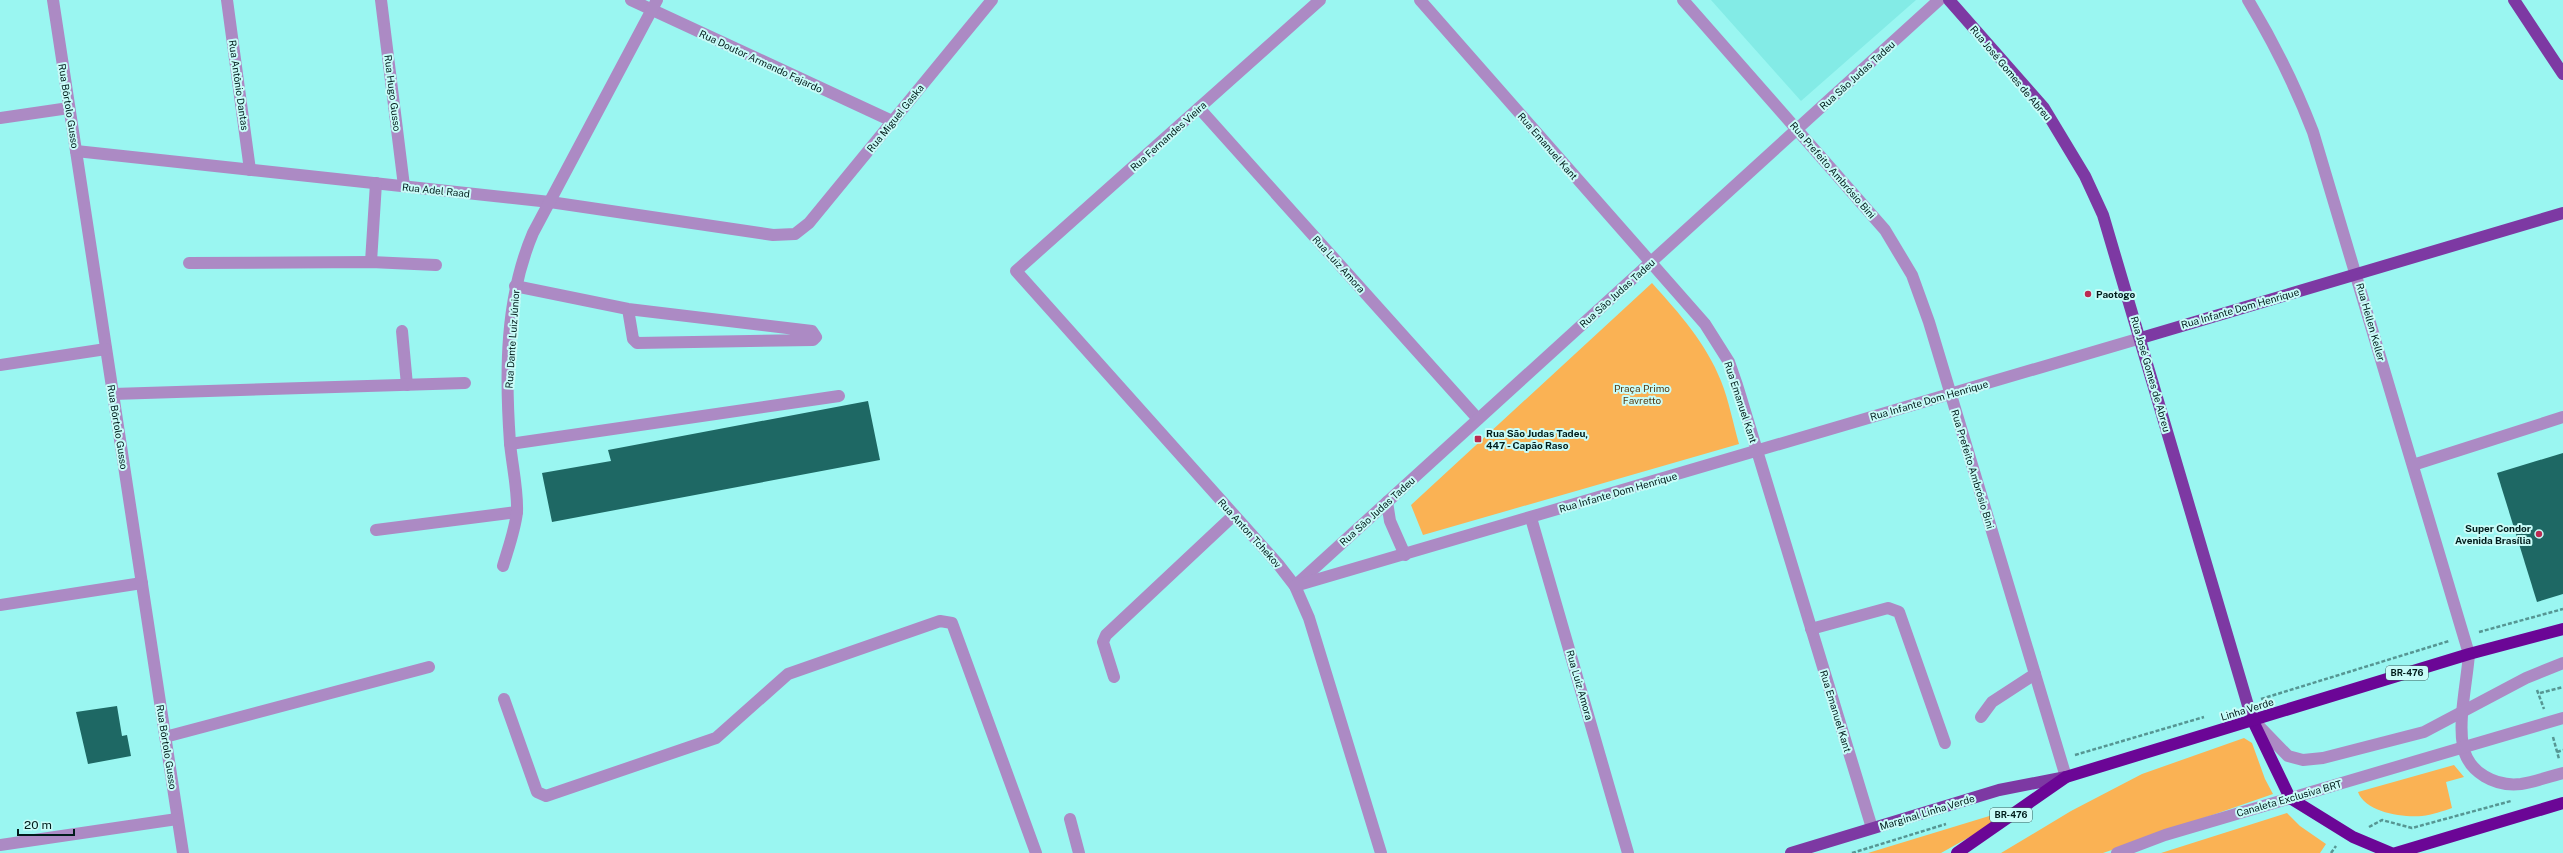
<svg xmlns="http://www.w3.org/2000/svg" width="2563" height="853" viewBox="0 0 2563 853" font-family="'Public Sans',sans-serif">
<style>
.built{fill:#83ebe6}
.green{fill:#fab254}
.building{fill:#1e6864}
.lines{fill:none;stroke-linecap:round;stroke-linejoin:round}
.path{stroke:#569693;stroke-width:2.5;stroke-dasharray:4 2;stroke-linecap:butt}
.minor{stroke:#ac8ac4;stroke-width:12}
.major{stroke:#7d39a3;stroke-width:12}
.highway{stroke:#6b0696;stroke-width:12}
.poi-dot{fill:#ba2a51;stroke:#c8fcf8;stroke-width:1.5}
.labels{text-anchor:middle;stroke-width:4;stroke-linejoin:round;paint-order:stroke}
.shield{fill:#c8fcf8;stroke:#3c5f5d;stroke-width:1}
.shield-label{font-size:9px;font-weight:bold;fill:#001c1b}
.street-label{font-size:10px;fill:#001c1b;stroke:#c8fcf8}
.poi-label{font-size:10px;font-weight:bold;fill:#001c1b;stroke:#c8fcf8;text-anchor:start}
.park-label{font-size:10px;fill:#573a12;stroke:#c8fcf8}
</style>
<rect width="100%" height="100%" fill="#9af6f1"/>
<polygon class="built" points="1711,0 1916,0 1801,101"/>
<g class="green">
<path d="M1652 283C1679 313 1706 343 1721 381 1729 401 1733 423 1739 444L1423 535 1411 505Z"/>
<polygon points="2244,738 2252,743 2265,779 2273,794 2103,853 2001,853 2071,811 2142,774"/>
<path d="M2454 765 2464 777 2446 782 2452 808C2443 811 2432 815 2422 816 2403 818 2365 812 2358 792Z"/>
<polygon points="2009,810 1975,834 1941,853 1868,853"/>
<polygon points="2287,813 2300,826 2326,844 2320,853 2161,853"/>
</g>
<g class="building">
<polygon points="868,401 880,460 552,522 542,473 611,461 608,450"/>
<polygon points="2563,453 2563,594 2537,602 2497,473"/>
<polygon points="117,706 122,736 127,735 131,756 88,764 76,712"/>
</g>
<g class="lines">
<g class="path">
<polyline points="2479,632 2563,609"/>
<polyline points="2537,690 2544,709"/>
<polyline points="2540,693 2563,687"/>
<polyline points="2261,699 2449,641"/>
<polyline points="2553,737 2559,759"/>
<polyline points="2557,752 2563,750"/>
<polyline points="2075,755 2204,717"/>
<polyline points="2369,827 2382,820 2412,828 2511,801"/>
<polyline points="1852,853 1946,824"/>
<polyline points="2331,853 2336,846"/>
</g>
<g class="minor">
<polyline points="53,0 183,853"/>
<polyline points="227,0 250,170"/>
<polyline points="381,0 404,186"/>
<polyline points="631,0 892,121"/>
<polyline points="1320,0 1016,271 1278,564 1295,586 1309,618 1381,853"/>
<polyline points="1420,0 1705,324 1729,362 1737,385 1872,828"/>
<polyline points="1683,0 1885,230 1912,275 1929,322 2066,777"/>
<path d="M2248 0C2274 43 2295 85 2313 132L2469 654C2467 681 2458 720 2463 746 2468 773 2496 787 2521 784 2535 782 2550 776 2563 773"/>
<polyline points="1199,108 1478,419"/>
<polyline points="0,118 69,108"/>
<polyline points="76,151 550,202 773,235 795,234 809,223 992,0"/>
<polyline points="371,262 376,183"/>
<polyline points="189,263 371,262 436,265"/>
<polyline points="515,286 628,309 812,331 816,337 813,340 637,343 633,339 628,309"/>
<polyline points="402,331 407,385"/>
<polyline points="0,365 106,349"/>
<polyline points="113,394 465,383"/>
<polyline points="510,444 839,396"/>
<polyline points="2413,465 2563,417"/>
<polyline points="1387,502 1390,521 1405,555"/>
<polyline points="1531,518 1628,853"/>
<polyline points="376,530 517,512"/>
<path d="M503 566C508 549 515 530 517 512 518 490 512 465 510 443 505 372 505 299 533 233L657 0"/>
<polyline points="1297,584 1939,0"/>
<polyline points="1295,586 2141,338"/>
<polyline points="0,605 142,583"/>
<polyline points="1811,629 1888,608 1899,612 1945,743"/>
<polyline points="1114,677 1103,642 1106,635 1234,515"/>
<polyline points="504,699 537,792 546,796 716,738 788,674 940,621 952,623 1036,853"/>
<polyline points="1981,717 1992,702 2035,674"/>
<polyline points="2253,720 2288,756 2303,760 2323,758 2424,732 2526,678 2563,663"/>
<polyline points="165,737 429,667"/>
<polyline points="1070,819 1079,853"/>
<polyline points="0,845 177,819"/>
<polyline points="2117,853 2165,835 2563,718"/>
</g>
<g class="major">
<polyline points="1949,0 2044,108 2085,176 2103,215 2252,719"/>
<polyline points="2514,0 2563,74"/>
<polyline points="2141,338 2563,213"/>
<polyline points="1791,853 1999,790 2066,777"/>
</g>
<g class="highway">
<polyline points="2252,719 2290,798 2353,837 2391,853"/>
<polyline points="1957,853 2066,777 2469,654 2563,629"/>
<polyline points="2396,853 2563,803"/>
</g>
</g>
<g class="poi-dot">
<circle cx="2088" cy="294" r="4"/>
<rect x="1474" y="435" width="8" height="8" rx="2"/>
<circle cx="2539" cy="534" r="4"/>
</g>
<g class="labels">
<g class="shield">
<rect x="2386" y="666" width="42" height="14" rx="3"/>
<rect x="1990" y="808" width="42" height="14" rx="3"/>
</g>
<g class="shield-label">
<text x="2407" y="676">BR-476</text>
<text x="2011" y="818">BR-476</text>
</g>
<g class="street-label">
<text transform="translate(761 61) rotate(25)" y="4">Rua Doutor Armando Fajardo</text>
<text transform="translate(2011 73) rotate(50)" y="4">Rua José Gomes de Abreu</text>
<text transform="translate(1857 75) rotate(-42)" y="4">Rua São Judas Tadeu</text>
<text transform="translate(239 85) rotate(82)" y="4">Rua Antônio Dantas</text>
<text transform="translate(393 93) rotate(83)" y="4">Rua Hugo Gusso</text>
<text transform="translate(69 106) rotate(81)" y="4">Rua Bôrtolo Gusso</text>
<text transform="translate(895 118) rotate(-51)" y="4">Rua Miguel Gaska</text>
<text transform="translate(1168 136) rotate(-42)" y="4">Rua Fernandes Vieira</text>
<text transform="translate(1548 146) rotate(49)" y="4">Rua Emanuel Kant</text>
<text transform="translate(1833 170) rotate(49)" y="4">Rua Prefeito Ambrósio Bini</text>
<text transform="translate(436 190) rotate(6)" y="4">Rua Adel Raad</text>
<text transform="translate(1339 264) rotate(48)" y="4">Rua Luiz Amora</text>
<text transform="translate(1617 293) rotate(-42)" y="4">Rua São Judas Tadeu</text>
<text transform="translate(2240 308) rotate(-16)" y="4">Rua Infante Dom Henrique</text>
<text transform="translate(2371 322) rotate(74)" y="4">Rua Hellen Keller</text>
<text transform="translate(512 339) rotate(-86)" y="4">Rua Dante Luiz Júnior</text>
<text transform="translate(2151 374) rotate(74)" y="4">Rua José Gomes de Abreu</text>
<text transform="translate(1929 400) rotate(-16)" y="4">Rua Infante Dom Henrique</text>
<text transform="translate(1741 402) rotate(72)" y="4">Rua Emanuel Kant</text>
<text transform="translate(118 427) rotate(81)" y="4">Rua Bôrtolo Gusso</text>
<text transform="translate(1973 469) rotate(73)" y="4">Rua Prefeito Ambrósio Bini</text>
<text transform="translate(1618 492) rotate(-16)" y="4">Rua Infante Dom Henrique</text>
<text transform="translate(1377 511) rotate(-42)" y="4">Rua São Judas Tadeu</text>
<text transform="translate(1250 533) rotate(48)" y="4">Rua Anton Tchekov</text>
<text transform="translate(1580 685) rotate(74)" y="4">Rua Luiz Amora</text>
<text transform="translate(2247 709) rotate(-17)" y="4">Linha Verde</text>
<text transform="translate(1836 711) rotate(73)" y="4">Rua Emanuel Kant</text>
<text transform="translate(167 747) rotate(81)" y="4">Rua Bôrtolo Gusso</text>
<text transform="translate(2289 798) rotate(-16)" y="4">Canaleta Exclusiva BRT</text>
<text transform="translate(1927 812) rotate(-17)" y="4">Marginal Linha Verde</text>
</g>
<g class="poi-label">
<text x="2096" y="298">Paotogo</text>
<text x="1486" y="437">Rua São Judas Tadeu,<tspan x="1486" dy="12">447 - Capão Raso</tspan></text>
<text x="2531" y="532" text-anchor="end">Super Condor<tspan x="2531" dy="12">Avenida Brasília</tspan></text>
</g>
<g class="park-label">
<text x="1642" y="392">Praça Primo<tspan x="1642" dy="12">Favretto</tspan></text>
</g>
</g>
<path d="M18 829v6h56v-6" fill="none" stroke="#001c1b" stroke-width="2"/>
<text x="24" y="829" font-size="12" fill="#001c1b" stroke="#c8fcf8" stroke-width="3" paint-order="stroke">20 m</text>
</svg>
